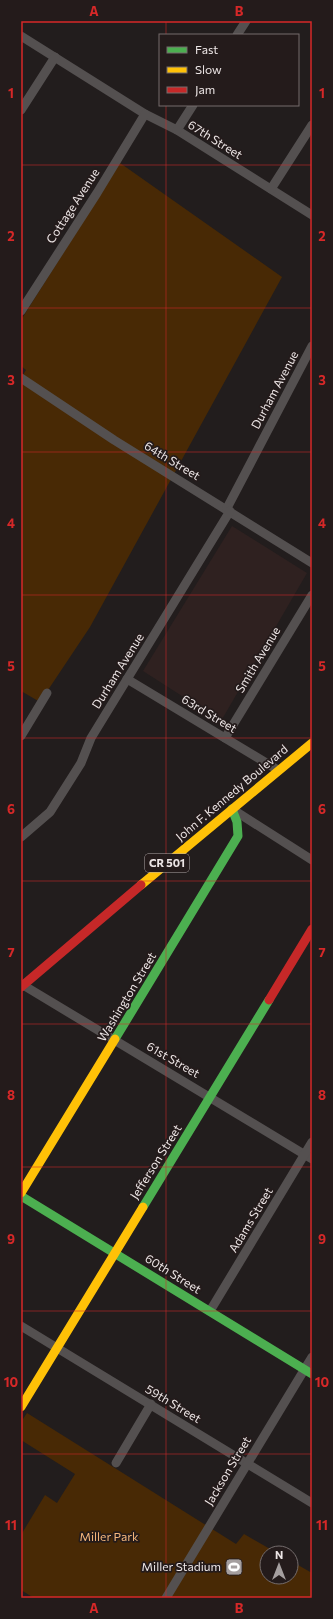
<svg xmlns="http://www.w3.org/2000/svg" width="333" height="1619" viewBox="0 0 333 1619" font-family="Commissioner,sans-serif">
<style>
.built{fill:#2f2120}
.green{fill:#482905}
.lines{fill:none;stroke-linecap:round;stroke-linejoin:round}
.street{stroke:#545050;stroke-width:9}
.fast{stroke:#4caf50;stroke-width:9}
.slow{stroke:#ffc107;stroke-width:9}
.jam{stroke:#c62828;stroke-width:9}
.grid{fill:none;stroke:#d62828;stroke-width:1;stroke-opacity:0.55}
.labels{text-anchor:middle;stroke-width:3.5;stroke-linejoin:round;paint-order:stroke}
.shield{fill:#241b1b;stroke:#b0a8a8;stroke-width:1}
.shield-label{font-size:11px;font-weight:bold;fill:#ece5e5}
.street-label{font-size:12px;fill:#ece5e5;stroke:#241b1b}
.park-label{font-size:12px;fill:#f7b87d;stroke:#241b1b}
.poi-label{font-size:12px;fill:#ece5e5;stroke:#241b1b;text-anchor:end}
.neatline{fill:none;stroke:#d62828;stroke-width:1.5}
.grid-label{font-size:13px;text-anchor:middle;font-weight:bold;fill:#d62828}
</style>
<rect width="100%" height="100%" fill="#221d1d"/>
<polygon class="built" points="232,526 307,573 221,721 143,671"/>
<g class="green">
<polygon points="120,163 282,277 90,627 40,702 21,691 21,378 26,370 21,366 21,320"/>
<polygon points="27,1413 236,1544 244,1534 277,1553 267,1553 267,1577 291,1577 291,1561 312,1573 312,1598 34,1598 21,1590 21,1535 45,1495 57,1503 75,1474 21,1440 21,1422"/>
</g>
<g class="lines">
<g class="street">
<polyline points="237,35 246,21"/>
<polyline points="21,36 145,114 177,130 312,215"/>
<polyline points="21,110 55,57"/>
<polyline points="177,130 193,105"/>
<polyline points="271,189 312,125"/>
<polyline points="21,311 97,193 145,114"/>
<polyline points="21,378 114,440 312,563"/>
<polyline points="227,508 312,346"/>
<polyline points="127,679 278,770"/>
<polyline points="21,736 47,693"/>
<polyline points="225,738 312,595"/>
<polyline points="232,809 312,860"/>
<polyline points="21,837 50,812 81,763 91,738 230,511"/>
<polyline points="23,985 312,1159"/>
<polyline points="210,1311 312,1142"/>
<polyline points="21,1326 312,1503"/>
<polyline points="116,1463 151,1404"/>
<polyline points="166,1598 312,1357"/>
</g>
<g class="fast">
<polyline points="115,1039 238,836 237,822 232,809"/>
<polyline points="21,1196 312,1374"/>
<polyline points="143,1207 269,1000"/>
</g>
<g class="slow">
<polyline points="141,885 312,743"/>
<polyline points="21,1193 115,1039"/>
<polyline points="21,1407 143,1207"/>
</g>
<g class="jam">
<polyline points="21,987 141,885"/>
<polyline points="269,1000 312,929"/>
</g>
</g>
<path class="grid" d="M166 21V35M166 105V1598M21 165H312M21 308H312M21 452H312M21 595H312M21 738H312M21 881H312M21 1024H312M21 1167H312M21 1311H312M21 1454H312"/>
<defs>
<g id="stadium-square" transform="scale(0.9)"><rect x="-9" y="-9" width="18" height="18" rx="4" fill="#a59f9f" stroke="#241b1b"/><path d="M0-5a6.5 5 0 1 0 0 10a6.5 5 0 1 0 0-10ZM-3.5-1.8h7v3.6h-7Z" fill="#fff"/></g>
</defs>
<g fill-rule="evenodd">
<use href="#stadium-square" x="234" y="1567"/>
</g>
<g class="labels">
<rect class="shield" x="145" y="854" width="44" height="18" rx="3"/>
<g class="shield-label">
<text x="167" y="867">CR 501</text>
</g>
<g class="street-label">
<text transform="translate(215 140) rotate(32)" y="4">67th Street</text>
<text transform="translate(73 206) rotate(-57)" y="4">Cottage Avenue</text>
<text transform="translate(275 390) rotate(-62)" y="4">Durham Avenue</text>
<text transform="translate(172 461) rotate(31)" y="4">64th Street</text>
<text transform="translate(258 660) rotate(-59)" y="4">Smith Avenue</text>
<text transform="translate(118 671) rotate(-58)" y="4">Durham Avenue</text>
<text transform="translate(209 714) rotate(31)" y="4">63rd Street</text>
<text transform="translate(232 793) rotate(-40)" y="4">John F. Kennedy Boulevard</text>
<text transform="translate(127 997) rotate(-59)" y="4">Washington Street</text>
<text transform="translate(173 1060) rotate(30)" y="4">61st Street</text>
<text transform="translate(156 1162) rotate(-58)" y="4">Jefferson Street</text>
<text transform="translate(251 1220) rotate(-59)" y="4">Adams Street</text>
<text transform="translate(173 1274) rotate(32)" y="4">60th Street</text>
<text transform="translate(173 1404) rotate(31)" y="4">59th Street</text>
<text transform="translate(228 1471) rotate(-59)" y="4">Jackson Street</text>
</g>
<g class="park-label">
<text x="109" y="1541">Miller Park</text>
</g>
<g class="poi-label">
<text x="221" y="1571">Miller Stadium</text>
</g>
</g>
<rect width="333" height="1619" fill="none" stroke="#241b1b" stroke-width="44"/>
<rect x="159" y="34" width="140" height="72" fill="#241b1b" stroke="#746c6c"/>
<rect x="167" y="47" width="20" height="6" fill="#4caf50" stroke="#746c6c"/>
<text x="195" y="54" font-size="12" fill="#ece5e5">Fast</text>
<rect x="167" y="67" width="20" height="6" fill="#ffc107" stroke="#746c6c"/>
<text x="195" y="74" font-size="12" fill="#ece5e5">Slow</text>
<rect x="167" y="87" width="20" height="6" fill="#c62828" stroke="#746c6c"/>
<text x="195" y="94" font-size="12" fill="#ece5e5">Jam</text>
<g transform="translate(279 1565)"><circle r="19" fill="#241b1b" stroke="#746c6c"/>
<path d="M0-3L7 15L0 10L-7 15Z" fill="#a59f9f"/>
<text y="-6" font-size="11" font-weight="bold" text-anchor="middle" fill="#ece5e5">N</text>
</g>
<rect x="22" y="22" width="289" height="1575" class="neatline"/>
<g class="grid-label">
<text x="94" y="16">A</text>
<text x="239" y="16">B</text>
<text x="11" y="98">1</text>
<text x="322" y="98">1</text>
<text x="11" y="241">2</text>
<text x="322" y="241">2</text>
<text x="11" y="385">3</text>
<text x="322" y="385">3</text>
<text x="11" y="528">4</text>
<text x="322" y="528">4</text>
<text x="11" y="671">5</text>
<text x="322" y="671">5</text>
<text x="11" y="814">6</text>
<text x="322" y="814">6</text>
<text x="11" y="957">7</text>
<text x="322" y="957">7</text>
<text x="11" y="1100">8</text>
<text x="322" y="1100">8</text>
<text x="11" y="1244">9</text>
<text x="322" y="1244">9</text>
<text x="11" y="1387">10</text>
<text x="322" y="1387">10</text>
<text x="11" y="1530">11</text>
<text x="322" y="1530">11</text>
<text x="94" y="1613">A</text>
<text x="239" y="1613">B</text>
</g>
</svg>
